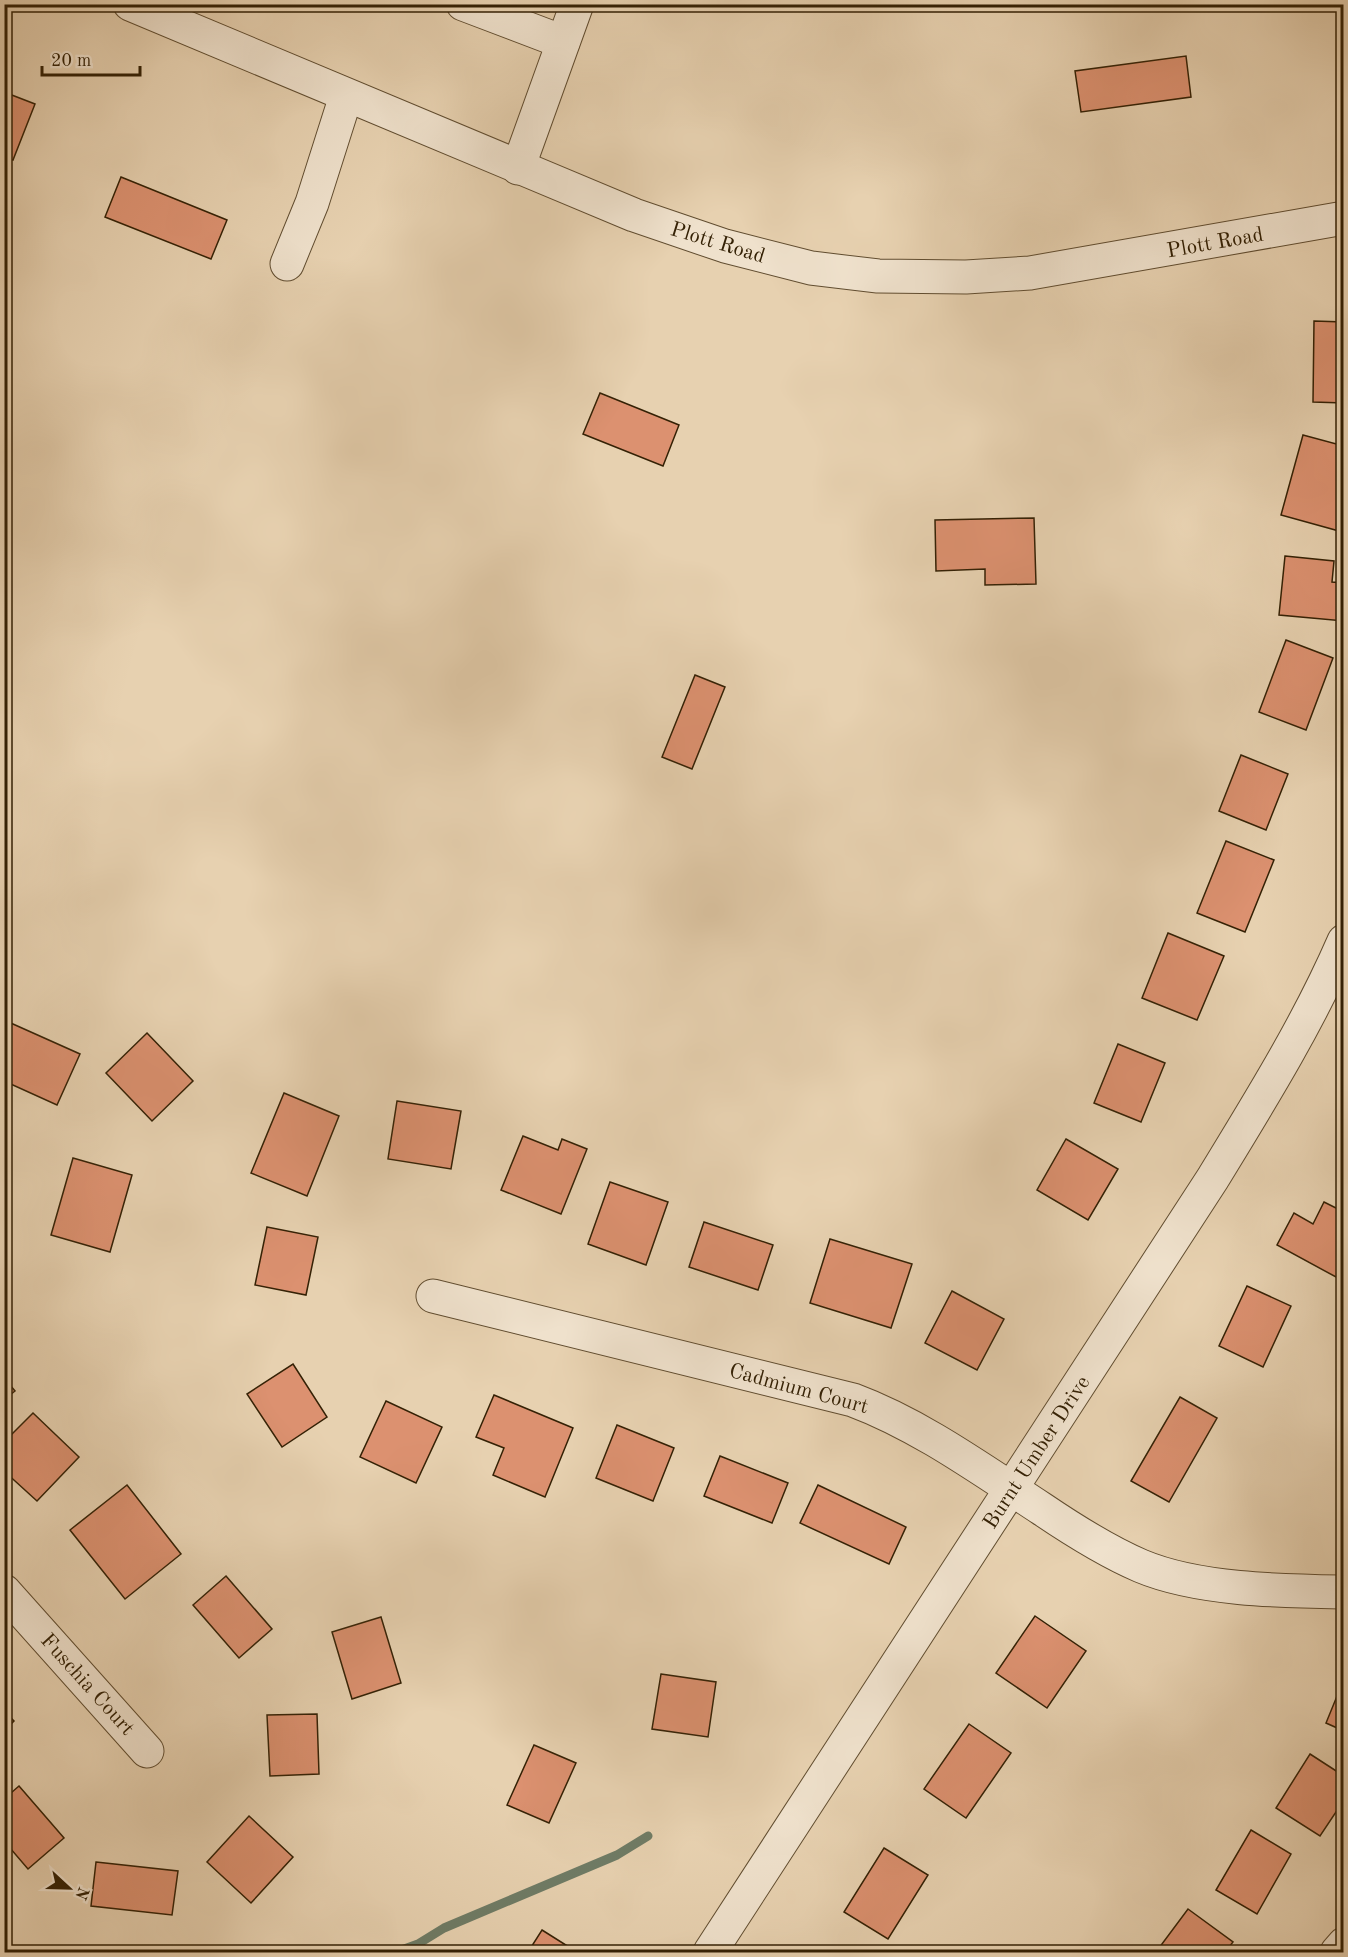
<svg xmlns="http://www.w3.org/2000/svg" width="1348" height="1957" viewBox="0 0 1348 1957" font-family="'Old Standard TT',serif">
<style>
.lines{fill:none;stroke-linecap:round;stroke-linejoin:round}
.stream{stroke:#6f7c66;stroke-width:9}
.building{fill:#dc9170;stroke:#342105;stroke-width:1.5}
.minor-casing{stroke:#614d30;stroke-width:35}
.minor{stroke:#efe1cc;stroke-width:33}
.labels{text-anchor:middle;stroke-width:5;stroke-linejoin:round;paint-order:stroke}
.street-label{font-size:21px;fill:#342105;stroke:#efe1cc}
</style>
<rect width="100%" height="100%" fill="#e7d1b0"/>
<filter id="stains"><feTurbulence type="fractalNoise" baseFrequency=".00333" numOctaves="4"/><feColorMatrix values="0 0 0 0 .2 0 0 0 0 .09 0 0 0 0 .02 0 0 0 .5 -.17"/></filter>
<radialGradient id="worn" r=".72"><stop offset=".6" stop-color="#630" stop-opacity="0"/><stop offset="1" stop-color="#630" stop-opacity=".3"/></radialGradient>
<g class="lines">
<polyline class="stream" points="396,1952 418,1944 444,1928 617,1855 648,1836"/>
</g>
<g class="building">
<polygon points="1186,56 1191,97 1081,112 1075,71"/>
<polygon points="4,92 35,104 13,160 4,157"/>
<polygon points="121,177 227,220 211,259 105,217"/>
<polygon points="1314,321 1344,322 1344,403 1313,402"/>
<polygon points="600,393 679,425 663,466 583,434"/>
<polygon points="1303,435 1344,446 1344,514 1339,531 1281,515"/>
<polygon points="1034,518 1036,584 985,585 985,569 936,571 935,520"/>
<polygon points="1285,556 1334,561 1332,582 1344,583 1344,621 1279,615"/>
<polygon points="1286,640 1333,658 1306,730 1259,712"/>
<polygon points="695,675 725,687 692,769 662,757"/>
<polygon points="1241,755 1288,774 1266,830 1219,811"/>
<polygon points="1226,841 1274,860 1245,932 1197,913"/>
<polygon points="1168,933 1224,956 1197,1020 1142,998"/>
<polygon points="4,1020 80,1054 57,1105 4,1081"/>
<polygon points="147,1033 193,1081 152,1121 106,1073"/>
<polygon points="1118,1044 1165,1063 1141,1122 1094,1103"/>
<polygon points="284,1093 339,1116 307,1196 251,1173"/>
<polygon points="397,1101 461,1111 451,1169 388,1159"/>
<polygon points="523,1136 558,1150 562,1139 587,1149 561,1214 501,1190"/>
<polygon points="1066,1139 1118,1169 1088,1220 1037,1190"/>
<polygon points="73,1158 132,1175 110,1252 51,1235"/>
<polygon points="610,1182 668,1202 646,1265 588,1244"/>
<polygon points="1324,1202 1344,1212 1344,1263 1336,1277 1277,1245 1294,1213 1313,1224"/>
<polygon points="704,1222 773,1245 758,1290 689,1267"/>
<polygon points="267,1227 318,1237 306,1295 255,1285"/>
<polygon points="830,1239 912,1264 891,1328 810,1303"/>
<polygon points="1247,1286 1291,1306 1263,1367 1219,1346"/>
<polygon points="952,1291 1004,1319 977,1370 925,1343"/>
<polygon points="293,1364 327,1417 282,1447 247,1394"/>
<polygon points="4,1378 15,1391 4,1400"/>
<polygon points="494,1395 573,1428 545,1497 493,1475 504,1448 476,1437"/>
<polygon points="1180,1397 1217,1418 1169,1502 1131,1481"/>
<polygon points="386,1401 442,1427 416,1483 360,1457"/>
<polygon points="33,1413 79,1457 37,1501 4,1471 4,1442"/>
<polygon points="617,1425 674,1448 653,1501 596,1478"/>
<polygon points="720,1456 788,1483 772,1523 704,1496"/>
<polygon points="127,1485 181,1554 125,1599 70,1530"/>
<polygon points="818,1485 906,1527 889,1564 800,1523"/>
<polygon points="226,1576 272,1629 239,1658 193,1605"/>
<polygon points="1035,1616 1086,1651 1047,1708 996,1673"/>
<polygon points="381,1617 401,1683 352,1699 332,1632"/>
<polygon points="661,1674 716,1682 708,1737 652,1729"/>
<polygon points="1344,1679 1344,1731 1326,1723"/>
<polygon points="4,1711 14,1721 4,1731"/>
<polygon points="317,1714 319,1774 270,1776 267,1715"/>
<polygon points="969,1724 1011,1753 966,1818 924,1789"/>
<polygon points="534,1745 576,1763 549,1823 507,1805"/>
<polygon points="1310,1754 1344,1776 1344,1800 1320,1836 1276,1808"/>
<polygon points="19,1786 64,1838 28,1869 4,1841 4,1799"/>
<polygon points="249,1816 293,1857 251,1903 207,1862"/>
<polygon points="1251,1830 1291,1854 1257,1914 1216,1890"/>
<polygon points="884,1848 928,1875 888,1939 844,1912"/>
<polygon points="96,1862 178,1871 172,1915 91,1906"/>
<polygon points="1188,1909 1233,1942 1225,1952 1156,1952"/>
<polygon points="542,1930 577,1952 528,1952"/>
</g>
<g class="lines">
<g class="minor-casing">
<g id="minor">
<polyline points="130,4 634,215 725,246 811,268 878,276 966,277 1030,273 1344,218"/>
<polyline points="463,4 563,42"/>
<polyline points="518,168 577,4"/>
<polyline points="287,264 312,203 346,96"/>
<path d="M433 1296 853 1400C920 1425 982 1470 1042 1509 1073 1530 1106 1551 1141 1566 1198 1590 1282 1591 1344 1592"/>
<polyline points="4,1591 147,1751"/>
<path d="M710 1952 1213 1178C1260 1101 1308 1024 1344 941"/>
<polyline points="1337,1952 1344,1944"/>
</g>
</g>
<use href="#minor" class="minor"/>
</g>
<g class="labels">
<g class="street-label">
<text transform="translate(718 242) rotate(17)" y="7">Plott Road</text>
<text transform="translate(1215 242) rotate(-10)" y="7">Plott Road</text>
<text transform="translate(799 1388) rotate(15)" y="7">Cadmium Court</text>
<text transform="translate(1036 1452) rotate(-57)" y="7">Burnt Umber Drive</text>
<text transform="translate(88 1684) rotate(48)" y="7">Fuschia Court</text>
</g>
</g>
<rect width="1348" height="1957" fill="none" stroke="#e7d1b0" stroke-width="24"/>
<rect x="6" y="6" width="1336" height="1945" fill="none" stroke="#342105" stroke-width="3"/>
<rect x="12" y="12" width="1324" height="1933" fill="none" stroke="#342105" stroke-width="1.5"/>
<g transform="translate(69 1888) rotate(112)" stroke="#efe1cc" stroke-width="4.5" paint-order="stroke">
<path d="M0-4.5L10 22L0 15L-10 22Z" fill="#342105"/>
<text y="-9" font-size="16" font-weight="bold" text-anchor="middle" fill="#342105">N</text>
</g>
<path d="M42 66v9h98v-9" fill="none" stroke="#342105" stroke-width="3"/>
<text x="51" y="66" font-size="18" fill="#342105" stroke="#efe1cc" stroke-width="4.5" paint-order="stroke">20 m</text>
<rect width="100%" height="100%" filter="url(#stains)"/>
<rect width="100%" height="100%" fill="url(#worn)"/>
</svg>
